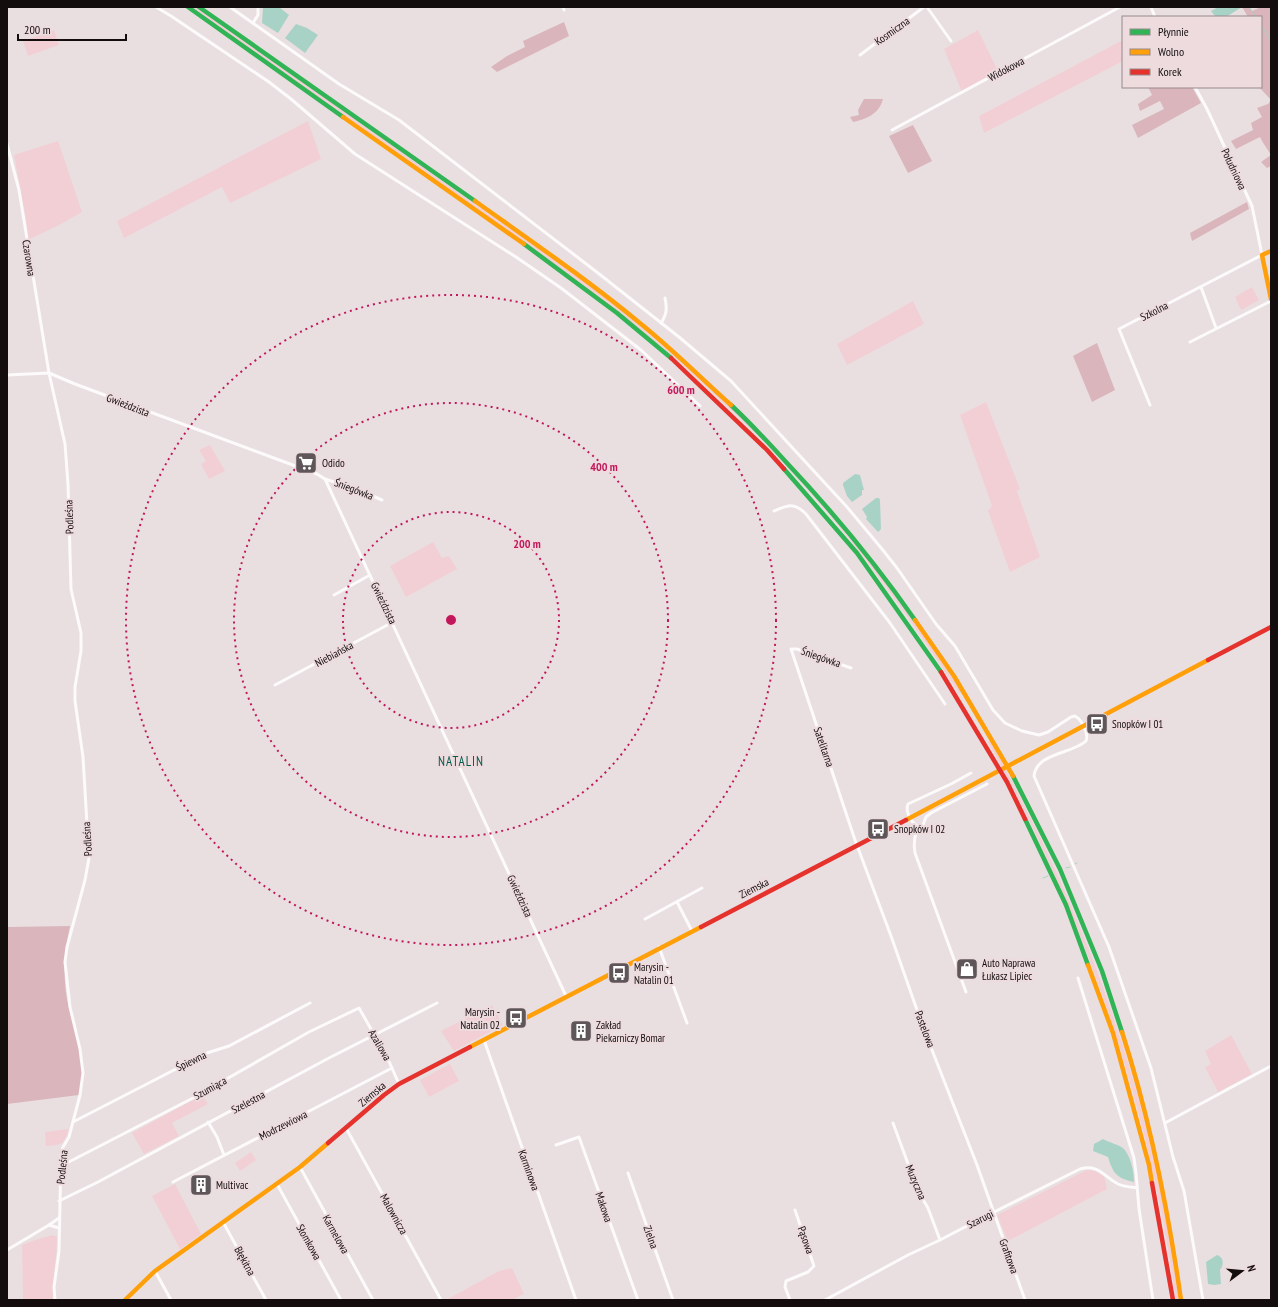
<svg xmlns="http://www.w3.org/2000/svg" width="1278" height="1307" viewBox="0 0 1278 1307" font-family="'PT Sans Narrow',sans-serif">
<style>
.green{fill:#f2cfd5}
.forest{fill:#dab6bc}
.water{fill:#a9d2c6}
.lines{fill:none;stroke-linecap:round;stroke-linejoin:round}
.stream{stroke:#a9d2c6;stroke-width:1}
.street{stroke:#fcfafa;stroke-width:3}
.fast{stroke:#30b455;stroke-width:4.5}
.slow{stroke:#ff9f0a;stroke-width:4.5}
.jam{stroke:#e5322d;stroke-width:4.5}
.ring{fill:none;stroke:#c2185b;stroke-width:2;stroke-dasharray:2 4}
.labels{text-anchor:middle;stroke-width:4;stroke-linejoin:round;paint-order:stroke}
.street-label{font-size:11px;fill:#130d0e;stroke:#eddbde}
.poi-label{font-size:11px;fill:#130d0e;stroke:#eddbde;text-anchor:start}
.quarter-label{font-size:13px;letter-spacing:1px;fill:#015c4b;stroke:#eddbde}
.centre{fill:#c2185b;stroke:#eddbde;stroke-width:2}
.ring-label{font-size:12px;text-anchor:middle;font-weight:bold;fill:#c2185b;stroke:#eddbde;stroke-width:4;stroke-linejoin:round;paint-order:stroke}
</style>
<rect width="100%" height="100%" fill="#e9dfe1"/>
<g class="green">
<path d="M191 7H196L581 279 622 311 722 398 830 512 882 577 946 668 961 692 959 693C919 631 876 571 829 514 778 454 721 398 662 347Z"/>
<polygon points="54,30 59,45 28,56 23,41"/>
<polygon points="978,30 999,73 962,92 944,49"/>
<polygon points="1123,40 1123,61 984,133 979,116"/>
<polygon points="308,121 321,159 230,203 222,187 124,238 117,221"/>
<polygon points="58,141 82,212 59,225 28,240 26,219 14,155"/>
<polygon points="1252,287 1259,300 1241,310 1235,297"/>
<polygon points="913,301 924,324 847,365 837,344"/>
<polygon points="986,402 1020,489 1017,491 1040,557 1010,572 988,511 992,506 960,415"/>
<polygon points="210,445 225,471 209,479 201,464 206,461 199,450"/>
<polygon points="433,542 442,558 449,556 457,569 406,597 390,566"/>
<path d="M990 741C1060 866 1114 997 1148 1136 1162 1190 1170 1245 1179 1300H1176C1149 1104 1085 915 988 742Z"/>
<polygon points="492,1005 503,1025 454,1051 441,1031"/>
<polygon points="1231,1035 1252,1074 1218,1092 1205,1067 1211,1064 1205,1051"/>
<polygon points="450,1064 459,1081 429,1097 420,1080"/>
<polygon points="202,1095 208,1104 172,1123 179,1136 144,1154 132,1133"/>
<path d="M69 1129C63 1146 63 1144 46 1146L45 1132Z"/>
<polygon points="251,1152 256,1160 240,1171 235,1163"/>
<polygon points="1087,1170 1095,1171 1104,1176 1107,1189 1008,1241 997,1215"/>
<polygon points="175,1184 201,1234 180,1249 152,1196"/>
<path d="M52 1235 57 1237C57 1258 52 1279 53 1300H23L22 1245 32 1241Z"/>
<polygon points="512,1268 524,1294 512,1300 446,1300 499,1271"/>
</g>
<g class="forest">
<polygon points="1242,7 1249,7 1252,11 1261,7 1271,7 1271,166 1267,168 1261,162 1271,155 1262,141 1260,137 1236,149 1231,141 1253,130 1251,123 1262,117 1257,108 1268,104 1271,100 1259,87 1261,87 1261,17 1248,17"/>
<polygon points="564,22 569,36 497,72 491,67 507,56 525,47 523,41"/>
<polygon points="1148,87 1192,87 1201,103 1138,138 1132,125 1164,109 1160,101 1140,111 1138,104 1152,95"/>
<path d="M864 99H883C879 114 867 119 853 122L850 117 859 115 858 110Z"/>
<polygon points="913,125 932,161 908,173 889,136"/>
<polygon points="1247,202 1249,209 1192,241 1190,233"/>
<polygon points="1097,343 1115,390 1092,402 1073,356"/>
<path d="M70 926C65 949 63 970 66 993 70 1020 82 1046 82 1074 82 1081 80 1088 79 1095L7 1104V927Z"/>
</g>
<g class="water">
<polygon points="263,7 279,7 289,15 278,33 262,23"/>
<polygon points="1218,7 1242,7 1226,17 1216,17 1211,11"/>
<polygon points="296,24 307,28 318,35 305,53 285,38"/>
<polygon points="855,474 860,475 864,490 862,490 862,495 852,502 847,496 843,485 843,483"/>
<polygon points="876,498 879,498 880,500 881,529 878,532 866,519 867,517 862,509"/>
<path d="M1103 1139C1109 1143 1119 1144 1124 1149 1131 1157 1134 1172 1134 1182 1116 1178 1113 1173 1108 1157L1093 1151 1094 1144Z"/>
<path d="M1217 1255C1224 1258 1223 1262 1222 1268L1220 1269 1221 1284 1214 1285 1208 1284 1206 1262Z"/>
</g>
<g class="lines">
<g class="stream">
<polyline points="1249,7 1256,17"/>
<polyline points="1261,25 1271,41"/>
<polyline points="1075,864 1077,863"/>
<polyline points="1066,868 1070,867"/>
<polyline points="1043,878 1048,876"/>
</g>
<g class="street">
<polyline points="156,7 171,16 269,82 291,99 355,154 516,257 561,288 641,350 700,406"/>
<path d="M230 7 339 84 399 120 598 273 679 337 731 381 847 507 882 549 897 568 936 624 955 646 993 710 1005 723 1022 731 1039 735 1048 732 1071 717 1075 716C1082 720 1089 733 1086 741 1072 754 1036 753 1034 776L1109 947 1151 1068 1173 1157 1184 1191 1203 1300"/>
<polyline points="563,7 564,10"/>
<polyline points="927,7 951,41"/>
<polyline points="1151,7 1155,17"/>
<polyline points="253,23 258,15 258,7"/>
<polyline points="860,55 924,7"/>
<polyline points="892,130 1120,7"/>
<polyline points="7,144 19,190 49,373 65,444 68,484 71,589 81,633 81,651 75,687 75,701 83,757 89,858 85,880 67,947 65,962 70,1007 80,1049 83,1073 80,1095 69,1137 63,1147 61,1156 59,1251 54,1287 55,1300"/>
<polyline points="1201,287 1216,328"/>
<path d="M661 323C667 314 667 309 665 298"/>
<polyline points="1190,342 1271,301"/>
<polyline points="7,375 49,373 75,384 317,474 325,479 566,996"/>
<polyline points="1150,405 1119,329 1262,255 1252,206 1207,109 1195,87"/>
<polyline points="325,479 359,490 382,500"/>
<path d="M774 511C788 505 794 502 806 514L890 623 945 704"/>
<polyline points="334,595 370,575"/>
<polyline points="851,668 797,649 791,649 855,840 891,936 923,1027 977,1165 1025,1300"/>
<polyline points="275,685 393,622"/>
<path d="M971 773 951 784 908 804C905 811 911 823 918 826L923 825 926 817 931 813 987 784"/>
<path d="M918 826C915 836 913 843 915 853L966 992"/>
<polyline points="677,902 692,931"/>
<polyline points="645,919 702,888"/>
<polyline points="659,947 687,1023"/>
<polyline points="1078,978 1134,1158 1136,1173 1139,1209 1153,1300"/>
<polyline points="484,1040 576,1300"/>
<polyline points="73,1122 207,1053 229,1046 310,1003"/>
<polyline points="208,1122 217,1137 224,1155"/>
<polyline points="893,1123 918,1191 928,1208 940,1240"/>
<polyline points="1165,1123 1271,1066"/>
<polyline points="346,1128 441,1300"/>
<polyline points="556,1145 579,1137 638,1300"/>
<polyline points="61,1166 193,1098 309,1032 359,1008 387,1057 399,1084"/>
<polyline points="300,1167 373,1300"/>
<polyline points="628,1173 673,1300"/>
<polyline points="173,1182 392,1068"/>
<polyline points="277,1184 341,1300"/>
<polyline points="59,1201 98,1182 329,1058 437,1003"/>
<polyline points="223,1222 266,1300"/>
<polyline points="49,1225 59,1218"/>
<polyline points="7,1250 49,1225 59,1228"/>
<polyline points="155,1271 171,1300"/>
<polyline points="790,1300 785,1287 786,1281 808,1272 814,1266 795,1210"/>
<path d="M825 1300 908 1255 940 1240 986 1216 1080 1169C1099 1164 1103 1176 1118 1184 1124 1187 1131 1187 1137 1188"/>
</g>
<g class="fast">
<polyline points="188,7 343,117"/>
<polyline points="199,7 475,201"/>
<polyline points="524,244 617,313 671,358"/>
<path d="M731 405C750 423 768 442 786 462 833 512 876 564 915 620"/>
<polyline points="784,469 857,553 941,672"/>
<polyline points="1013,776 1060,869 1102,971 1122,1032"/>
<polyline points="1025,819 1066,905 1088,965"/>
</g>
<g class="slow">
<polyline points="343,117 524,244"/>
<path d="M475 201C531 241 588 280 641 324 672 349 701 378 731 405"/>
<polyline points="1271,251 1262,255 1271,299"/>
<polyline points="915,620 954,676 1013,776"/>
<polyline points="906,820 1208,660"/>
<polyline points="1088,965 1113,1033 1149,1165 1152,1183"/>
<path d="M1122 1032C1150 1119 1168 1209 1181 1300"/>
<polyline points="470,1047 701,927"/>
<polyline points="125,1300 155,1271 300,1167 328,1143"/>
</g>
<g class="jam">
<polyline points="671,358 767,450 784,469"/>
<polyline points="1208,660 1271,627"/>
<polyline points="941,672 1007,782 1025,819"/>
<polyline points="701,927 906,820"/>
<polyline points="328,1143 384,1095 399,1084 470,1047"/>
<polyline points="1152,1183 1173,1300"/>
</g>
</g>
<g class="ring">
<circle cx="451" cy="620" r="108"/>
<circle cx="451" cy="620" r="217"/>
<circle cx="451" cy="620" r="325"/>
</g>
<defs>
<g id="supermarket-square" transform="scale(1.15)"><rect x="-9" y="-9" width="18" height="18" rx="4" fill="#5e5658" stroke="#eddbde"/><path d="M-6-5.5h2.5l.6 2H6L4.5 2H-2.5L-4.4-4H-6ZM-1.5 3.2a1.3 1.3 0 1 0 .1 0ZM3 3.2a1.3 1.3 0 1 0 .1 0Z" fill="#fff"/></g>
<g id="bus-square" transform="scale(1.15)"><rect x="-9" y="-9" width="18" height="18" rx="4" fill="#5e5658" stroke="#eddbde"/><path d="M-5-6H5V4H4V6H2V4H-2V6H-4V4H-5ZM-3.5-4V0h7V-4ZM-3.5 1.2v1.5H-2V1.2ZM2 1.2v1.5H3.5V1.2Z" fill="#fff"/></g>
<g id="shop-square" transform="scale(1.15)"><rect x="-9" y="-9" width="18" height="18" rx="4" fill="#5e5658" stroke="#eddbde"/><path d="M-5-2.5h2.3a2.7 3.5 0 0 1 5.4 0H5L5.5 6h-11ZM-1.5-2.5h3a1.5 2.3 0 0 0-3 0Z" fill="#fff"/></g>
<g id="building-square" transform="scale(1.15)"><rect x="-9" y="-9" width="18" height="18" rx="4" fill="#5e5658" stroke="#eddbde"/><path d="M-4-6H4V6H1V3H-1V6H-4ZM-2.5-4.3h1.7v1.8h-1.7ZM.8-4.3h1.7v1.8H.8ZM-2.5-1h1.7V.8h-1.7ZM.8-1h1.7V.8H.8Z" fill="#fff"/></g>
</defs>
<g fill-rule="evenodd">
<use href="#supermarket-square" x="306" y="463"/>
<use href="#bus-square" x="1097" y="724"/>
<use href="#bus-square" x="878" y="829"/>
<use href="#shop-square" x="967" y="969"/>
<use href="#bus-square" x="619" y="973"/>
<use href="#bus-square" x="516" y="1018"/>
<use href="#building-square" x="581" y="1031"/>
<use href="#building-square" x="201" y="1185"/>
</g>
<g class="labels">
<g class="street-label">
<text transform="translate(892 31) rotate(-35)" y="4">Kosmiczna</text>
<text transform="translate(1006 69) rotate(-28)" y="4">Widokowa</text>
<text transform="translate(1234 169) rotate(65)" y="4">Południowa</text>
<text transform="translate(29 258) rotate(81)" y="4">Czarowna</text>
<text transform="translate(1154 311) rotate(-27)" y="4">Szkolna</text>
<text transform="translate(128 405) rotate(21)" y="4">Gwieździsta</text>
<text transform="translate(354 489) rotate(21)" y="4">Śniegówka</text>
<text transform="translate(69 517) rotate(-92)" y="4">Podleśna</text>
<text transform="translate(384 603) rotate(64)" y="4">Gwieździsta</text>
<text transform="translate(334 654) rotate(-28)" y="4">Niebiańska</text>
<text transform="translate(821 657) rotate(19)" y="4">Śniegówka</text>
<text transform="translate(824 747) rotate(71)" y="4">Satelitarna</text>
<text transform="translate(87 839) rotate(-93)" y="4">Podleśna</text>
<text transform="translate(754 888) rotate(-27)" y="4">Ziemska</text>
<text transform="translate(520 896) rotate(65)" y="4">Gwieździsta</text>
<text transform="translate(925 1029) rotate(69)" y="4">Pastelowa</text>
<text transform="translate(380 1045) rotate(60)" y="4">Azaliowa</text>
<text transform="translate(191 1061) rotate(-26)" y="4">Śpiewna</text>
<text transform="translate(210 1088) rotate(-29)" y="4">Szumiąca</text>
<text transform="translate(372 1094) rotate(-40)" y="4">Ziemska</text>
<text transform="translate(248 1102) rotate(-28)" y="4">Szelestna</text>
<text transform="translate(283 1125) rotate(-27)" y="4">Modrzewiowa</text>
<text transform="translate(62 1167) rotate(-84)" y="4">Podleśna</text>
<text transform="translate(529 1170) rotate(70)" y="4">Karminowa</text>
<text transform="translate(916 1182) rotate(67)" y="4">Muzyczna</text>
<text transform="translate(604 1207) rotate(71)" y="4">Makowa</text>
<text transform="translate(394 1214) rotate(61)" y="4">Malownicza</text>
<text transform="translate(980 1219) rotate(-27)" y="4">Szarugi</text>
<text transform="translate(336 1234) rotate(61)" y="4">Karmelowa</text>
<text transform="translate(651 1237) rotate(70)" y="4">Zielna</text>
<text transform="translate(806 1240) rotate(70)" y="4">Pąsowa</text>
<text transform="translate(309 1242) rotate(61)" y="4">Słomkowa</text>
<text transform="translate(1009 1256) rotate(70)" y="4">Grafitowa</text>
<text transform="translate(245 1261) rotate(61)" y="4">Błękitna</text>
</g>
<g class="poi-label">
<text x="322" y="467">Odido</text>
<text x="1112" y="728">Snopków I 01</text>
<text x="894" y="833">Snopków I 02</text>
<text x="982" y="967">Auto Naprawa<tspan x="982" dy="13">Łukasz Lipiec</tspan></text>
<text x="634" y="971">Marysin -<tspan x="634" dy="13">Natalin 01</tspan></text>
<text x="500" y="1016" text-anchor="end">Marysin -<tspan x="500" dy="13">Natalin 02</tspan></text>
<text x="596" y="1029">Zakład<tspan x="596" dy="13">Piekarniczy Bomar</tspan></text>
<text x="216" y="1189">Multivac</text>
</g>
<g class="quarter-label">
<text x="461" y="766">NATALIN</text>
</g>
</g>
<circle cx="451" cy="620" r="6" class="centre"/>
<g class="ring-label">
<text x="681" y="394">600 m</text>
<text x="604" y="471">400 m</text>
<text x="527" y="548">200 m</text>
</g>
<rect width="1278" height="1307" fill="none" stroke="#130d0e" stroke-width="16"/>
<rect x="1122" y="16" width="140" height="72" fill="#eddbde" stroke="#96898b"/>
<rect x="1130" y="29" width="20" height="6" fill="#30b455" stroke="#96898b"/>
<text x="1158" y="36" font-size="12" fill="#130d0e">Płynnie</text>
<rect x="1130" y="49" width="20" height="6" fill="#ff9f0a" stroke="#96898b"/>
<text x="1158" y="56" font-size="12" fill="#130d0e">Wolno</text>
<rect x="1130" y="69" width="20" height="6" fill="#e5322d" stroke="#96898b"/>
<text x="1158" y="76" font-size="12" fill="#130d0e">Korek</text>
<g transform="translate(1242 1271) rotate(74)" stroke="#eddbde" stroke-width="3" paint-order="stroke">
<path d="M0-3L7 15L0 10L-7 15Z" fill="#130d0e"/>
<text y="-6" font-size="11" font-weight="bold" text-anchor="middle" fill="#130d0e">N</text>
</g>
<path d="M18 34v6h108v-6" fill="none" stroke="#130d0e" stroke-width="2"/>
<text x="24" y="34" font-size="12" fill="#130d0e" stroke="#eddbde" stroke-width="3" paint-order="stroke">200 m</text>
</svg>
